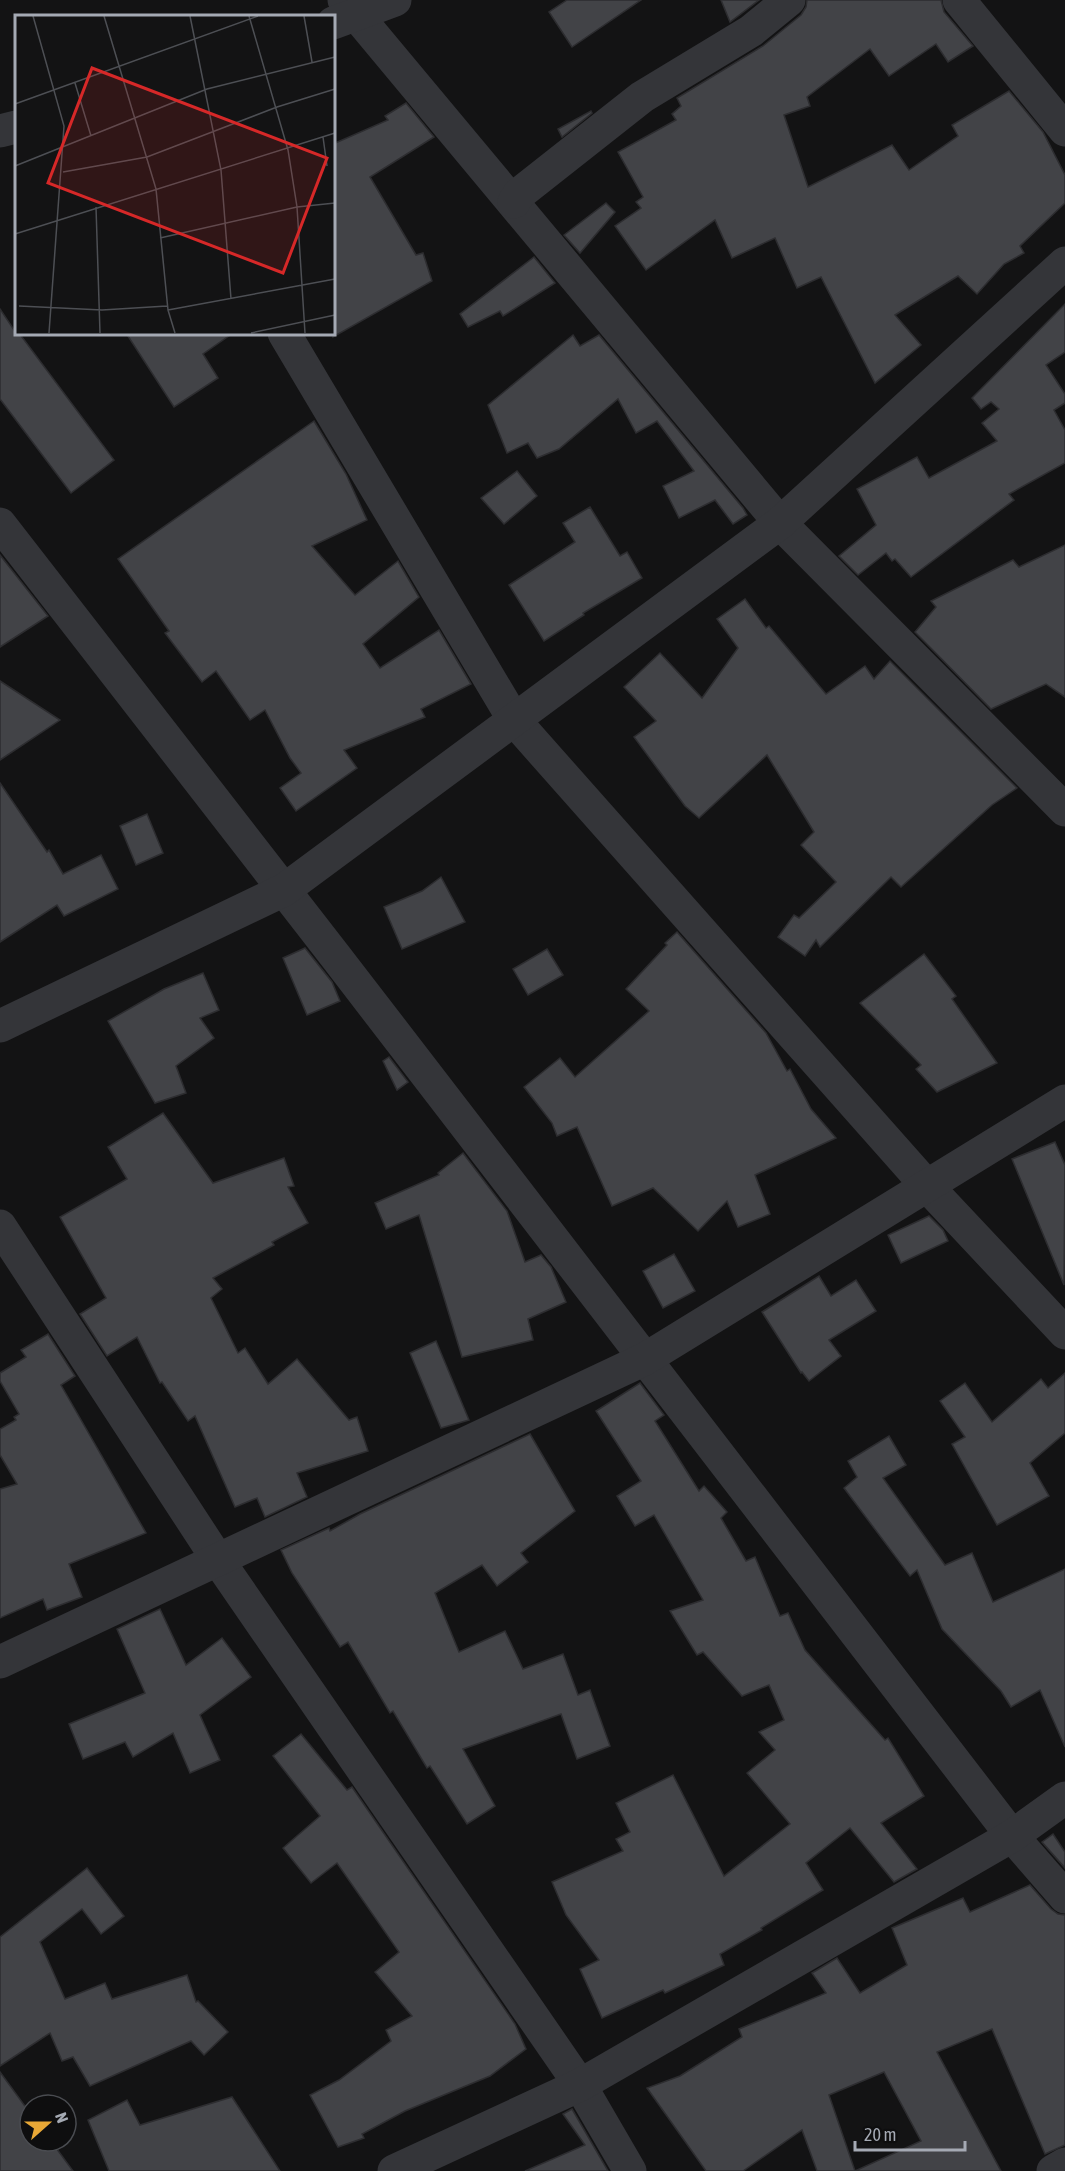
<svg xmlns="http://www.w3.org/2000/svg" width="1065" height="2171" viewBox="0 0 1065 2171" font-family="'Asap Condensed',sans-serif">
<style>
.building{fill:#424347;stroke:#2d2d30;stroke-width:1.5}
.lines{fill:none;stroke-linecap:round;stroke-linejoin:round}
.minor{stroke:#343539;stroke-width:33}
.inset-road{fill:none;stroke:#4d4f54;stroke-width:1.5}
.view{fill:#d62828;fill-opacity:0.15;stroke:#d62828;stroke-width:3}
.inset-edge{fill:none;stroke:#a5aab4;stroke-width:3}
</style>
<rect width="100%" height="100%" fill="#131314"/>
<g class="building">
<polygon points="567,0 641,0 572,47 549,12"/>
<polygon points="721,0 759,0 730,22"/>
<polygon points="807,0 941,0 944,12 973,46 948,62 936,44 889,76 870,49 807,97 810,106 784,115 808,187 892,145 909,170 958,136 952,125 1009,91 1043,132 1065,175 1065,203 1020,246 1024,253 1004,264 977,294 958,276 895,315 921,345 875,383 821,277 797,288 775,238 732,258 715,220 646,270 615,226 641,208 636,202 643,197 618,152 676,120 672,114 681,106 677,98 763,46 801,15 806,7"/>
<polygon points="406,103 434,137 370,177 416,255 423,253 432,281 333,337 333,144 388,120 385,116"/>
<polygon points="591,111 592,113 562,137 558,129"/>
<polygon points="606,203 615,212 580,253 564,235"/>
<polygon points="534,257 555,283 503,316 500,311 468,327 460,314"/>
<polygon points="1065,304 1065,352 1046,365 1065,394 1065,403 1054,410 1065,430 1065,463 1009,494 1014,500 911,577 895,559 892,561 886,553 858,575 839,556 876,525 857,489 917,457 929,478 997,441 982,423 999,409 991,402 981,409 972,398"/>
<polygon points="0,309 16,333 19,333 114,460 71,493 0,399"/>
<polygon points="126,333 233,333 203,354 218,378 174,407"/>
<polygon points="573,335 580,346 599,335 743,508 747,515 733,524 715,500 679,518 663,486 694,471 657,421 636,433 618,399 559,449 537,458 528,443 507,453 488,405"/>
<polygon points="314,421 346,474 367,520 312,546 355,595 398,561 419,597 363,644 380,668 439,630 471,684 421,709 425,717 344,750 357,768 296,811 280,788 301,773 290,758 265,710 250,720 216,671 202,682 165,633 169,631 118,559"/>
<polygon points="517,471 537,496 504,524 481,498"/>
<polygon points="590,507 620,556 627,552 642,578 583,613 584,615 544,641 509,585 575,542 563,523"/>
<polygon points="1065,545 1065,697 1046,684 991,709 915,632 936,607 931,601 1013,560 1019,567"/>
<polygon points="0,555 48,616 0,647"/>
<polygon points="745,599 766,628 769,626 826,694 865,666 874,679 890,661 1017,788 992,805 901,887 891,877 820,947 816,940 805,956 778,937 794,915 799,918 836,882 801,845 814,832 767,755 699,818 685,806 634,737 656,721 624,687 660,653 702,698 738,648 717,619"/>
<polygon points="0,681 60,720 0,760"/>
<polygon points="0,783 47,852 49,850 63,874 101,855 118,889 64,916 57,905 0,942"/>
<polygon points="147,814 163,853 136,865 120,826"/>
<polygon points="441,877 465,922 402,949 384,907 422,891"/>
<polygon points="677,932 766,1033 787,1071 790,1069 811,1109 836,1138 755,1175 770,1214 738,1227 727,1201 698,1231 653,1188 612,1206 577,1127 557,1136 552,1123 524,1087 560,1058 575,1077 649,1011 626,989 667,945 665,943"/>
<polygon points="305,948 332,982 340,1001 307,1015 283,958"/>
<polygon points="547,949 563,975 528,995 513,969"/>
<polygon points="924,954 956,996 952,999 997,1063 937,1092 916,1069 921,1065 860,1003"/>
<polygon points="203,973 219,1010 200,1018 214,1038 176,1066 186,1093 155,1103 108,1021 164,989"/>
<polygon points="389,1057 408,1082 397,1090 383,1061"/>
<polygon points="163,1113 213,1183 284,1158 294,1186 288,1187 308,1223 272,1242 274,1245 213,1278 222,1289 211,1298 238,1353 245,1348 268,1384 297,1359 349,1420 357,1417 368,1451 297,1473 307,1497 265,1517 257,1498 235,1507 195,1416 188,1421 162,1382 160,1383 137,1337 107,1356 80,1314 106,1298 60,1217 127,1179 108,1147"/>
<polygon points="1055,1142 1065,1165 1064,1285 1012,1159"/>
<polygon points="463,1153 507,1211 525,1262 541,1255 551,1267 566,1302 528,1319 533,1340 462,1357 419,1215 386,1229 375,1203 439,1175 438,1173"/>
<polygon points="929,1216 943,1230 948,1241 901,1263 888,1235"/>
<polygon points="674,1254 695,1291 663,1308 643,1271"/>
<polygon points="819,1276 831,1296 856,1280 876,1311 829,1340 841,1356 809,1381 802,1372 801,1373 762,1312"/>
<polygon points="48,1334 75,1376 61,1385 146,1533 69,1564 82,1597 47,1610 43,1599 0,1618 0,1489 17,1484 0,1455 0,1429 16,1420 14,1417 19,1414 0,1381 0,1373 26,1357 21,1350"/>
<polygon points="436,1341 469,1420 441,1428 410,1353"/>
<polygon points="1065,1373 1065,1433 1030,1463 1049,1496 997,1525 952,1444 965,1437 940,1401 965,1383 992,1422 1041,1379 1048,1388"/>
<polygon points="640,1383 664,1415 655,1421 699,1491 704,1486 727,1512 721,1518 746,1561 755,1557 780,1616 788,1613 805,1650 885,1740 888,1738 924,1796 881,1823 917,1869 894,1882 850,1828 806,1863 823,1890 761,1928 762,1930 720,1954 724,1965 665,1993 663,1990 602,2018 580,1969 599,1960 566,1915 552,1882 623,1851 616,1839 630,1832 616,1803 673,1775 724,1876 790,1824 747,1773 775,1750 759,1732 784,1720 769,1685 742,1696 703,1652 697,1655 670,1611 703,1600 654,1515 635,1526 617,1496 641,1481 596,1411"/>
<polygon points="530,1434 575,1511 521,1553 528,1562 497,1586 482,1565 435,1593 459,1652 505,1631 523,1669 563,1654 578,1695 590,1690 610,1746 577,1759 561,1714 463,1749 495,1806 467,1824 430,1766 427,1768 393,1711 390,1713 348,1642 340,1647 292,1573 281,1550 329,1528 330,1531 360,1514"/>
<polygon points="889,1436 906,1465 883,1478 945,1565 972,1553 993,1602 1065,1569 1065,1747 1040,1690 1011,1707 1001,1691 942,1629 917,1570 910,1576 844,1488 857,1477 848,1461"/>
<polygon points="160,1609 186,1665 222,1638 251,1677 200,1715 220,1760 190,1773 173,1733 133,1757 125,1742 83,1759 69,1724 145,1693 117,1629"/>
<polygon points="301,1734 347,1790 352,1787 515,2024 526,2049 490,2076 405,2111 362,2134 364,2138 338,2147 310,2095 339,2080 391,2041 386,2030 412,2016 375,1972 399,1952 337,1863 311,1883 283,1848 320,1816 273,1756"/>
<polygon points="1053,1834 1065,1852 1065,1868 1042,1842"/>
<polygon points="87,1868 124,1916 101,1934 82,1909 40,1942 65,1999 105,1983 112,1999 187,1975 196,2002 198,2001 228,2032 204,2055 191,2041 90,2086 73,2057 62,2061 50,2033 0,2066 0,1937"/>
<polygon points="1030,1885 1051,1909 1058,1914 1065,1915 1065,2145 1045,2154 992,2029 937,2052 1001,2171 855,2171 921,2141 884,2072 829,2095 855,2171 817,2171 802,2130 743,2171 706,2171 647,2088 680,2076 742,2037 739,2029 826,1993 812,1973 837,1958 860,1993 907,1965 892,1928 963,1898 970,1912"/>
<polygon points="0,2072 30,2113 30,2141 51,2141 73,2171 0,2171"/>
<polygon points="232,2097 280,2171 109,2171 88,2120 127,2100 140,2125"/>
<polygon points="572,2109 608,2171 525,2171 585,2145 563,2114"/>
</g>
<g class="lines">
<g class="minor">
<polyline points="344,0 780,523 1065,810"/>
<polyline points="959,0 1065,130"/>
<polyline points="333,23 395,0"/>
<polyline points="0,131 16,127"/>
<polyline points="514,202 519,194 642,97 751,31 789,0"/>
<polyline points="284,333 514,720 927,1186 1065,1333"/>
<polyline points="0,524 336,957 1012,1836 1065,1897"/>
<polyline points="0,1026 284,890 780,523 1065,263"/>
<polyline points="0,1226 218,1560 580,2085 630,2171"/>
<polyline points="0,1662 645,1359 1065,1101"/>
<polyline points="394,2171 580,2085 1012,1836 1065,1798"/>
<polyline points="1053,2171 1065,2164"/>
</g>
</g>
<g transform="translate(15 15)">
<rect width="320" height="320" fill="#131314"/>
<path class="inset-road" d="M18 1 49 111 34 318M89 1 141 174 153 295 160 318M175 1 206 155 216 284M234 1 273 135 282 192 290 318M289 1 297 47M60 68 76 121M0 89 243 1M308 122 312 151M0 151 192 74 320 42M48 157 132 142 262 92 320 74M81 192 85 318M0 219 320 118M145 223 282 192 320 188M4 291 87 295 152 291M153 295 320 264M236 318 320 300"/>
<path class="view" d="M77 53 312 143 268 258 33 168Z"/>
<rect width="320" height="320" class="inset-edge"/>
</g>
<g transform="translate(48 2123) rotate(69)"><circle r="28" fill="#0e0e0f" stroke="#4a4c51" stroke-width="1.5"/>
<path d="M0-4.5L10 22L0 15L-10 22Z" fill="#e9a836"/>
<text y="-9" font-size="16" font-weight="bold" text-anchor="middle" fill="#a5aab4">N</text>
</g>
<path d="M855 2141v9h110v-9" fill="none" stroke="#a5aab4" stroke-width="3"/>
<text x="864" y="2141" font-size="18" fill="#a5aab4" stroke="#0e0e0f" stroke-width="4.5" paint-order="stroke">20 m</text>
</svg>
